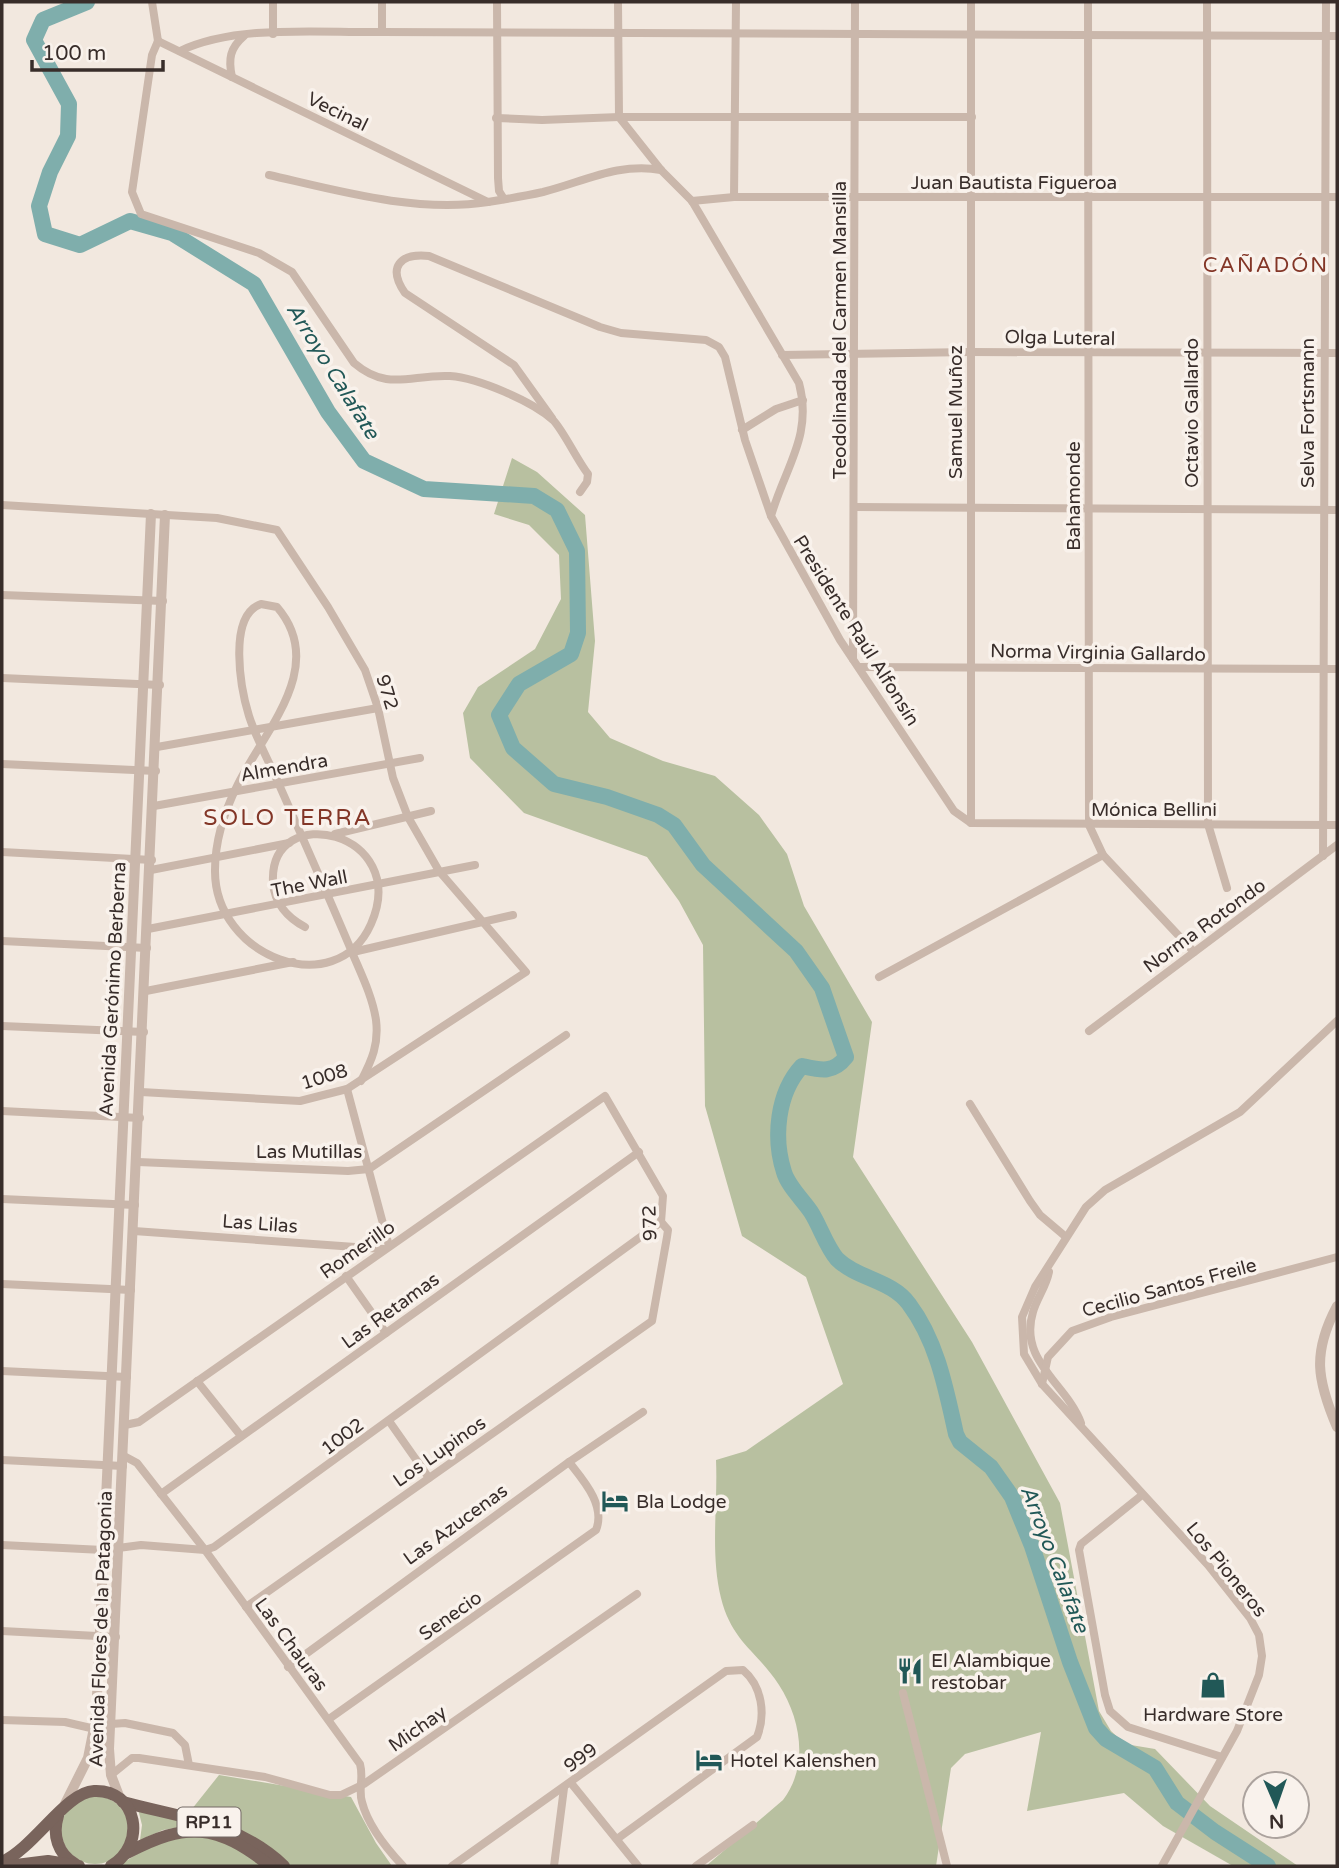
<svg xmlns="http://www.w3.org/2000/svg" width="1339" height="1868" viewBox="0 0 1339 1868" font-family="'Varela Round',sans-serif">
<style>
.green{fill:#b8c0a0}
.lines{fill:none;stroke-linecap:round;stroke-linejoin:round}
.river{stroke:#7faeac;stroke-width:16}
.minor{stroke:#cab7ab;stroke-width:8}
.tertiary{stroke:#cab7ab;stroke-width:10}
.primary{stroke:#79645c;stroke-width:12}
.labels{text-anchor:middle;stroke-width:7;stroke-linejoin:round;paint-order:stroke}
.shield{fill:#f9f2ec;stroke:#726864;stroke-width:2}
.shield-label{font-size:18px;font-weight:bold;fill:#382d2a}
.street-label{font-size:19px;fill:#382d2a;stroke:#f9f2ec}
.poi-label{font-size:19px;fill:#382d2a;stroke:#f9f2ec;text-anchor:start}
.neighbourhood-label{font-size:21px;letter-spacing:2px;fill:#833627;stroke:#f9f2ec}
.water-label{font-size:21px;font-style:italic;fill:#215857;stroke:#f9f2ec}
.quarter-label{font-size:23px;letter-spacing:2px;fill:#833627;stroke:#f9f2ec}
</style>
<rect width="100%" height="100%" fill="#f2e8df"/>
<g class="green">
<path d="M512 458 537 472 585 515 595 641 588 712 610 738 663 761 715 776 759 815 787 854 804 906 872 1022 853 1157 972 1342 1060 1503 1099 1711 1111 1731 1125 1744 1155 1749 1210 1806 1298 1866H1233L1163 1826 1124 1793 1027 1811 1041 1732 965 1754 951 1768 936 1866H706L783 1800C809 1766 801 1719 779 1685 757 1651 732 1642 721 1598 710 1553 718 1505 716 1460L746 1451 843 1384 806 1277 742 1236 705 1106 703 945 679 901 647 857 524 813 470 758 463 713 478 687 535 649 561 599 559 555 529 525 494 514Z"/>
<polygon points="219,1775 351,1797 376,1843 392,1866 118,1866 180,1827 163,1830 140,1840 142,1825 138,1809 184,1819"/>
<circle cx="95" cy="1830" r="34"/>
</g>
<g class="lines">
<path class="river" d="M87 2 43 20 34 40 69 104 68 136 50 172 39 206 45 234 80 245 130 221 172 233 254 284 328 412 364 461 424 489 534 496 557 510 577 551 578 633 571 654 519 684 499 715 513 748 554 784 607 797 658 815 674 825 703 865 796 951 822 988 846 1057C833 1074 820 1070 802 1066 777 1093 773 1138 784 1172 788 1186 803 1200 811 1212 820 1226 826 1246 837 1259 857 1279 892 1280 909 1304 937 1341 946 1389 956 1434L960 1442 991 1467 1012 1497 1032 1546 1070 1662 1096 1728 1106 1739 1155 1768 1177 1803 1215 1832 1268 1866"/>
<g class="minor">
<polyline points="152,2 158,41"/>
<polyline points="382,2 382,32"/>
<polyline points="497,2 498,178 499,191 504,199"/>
<path d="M618 2 619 117 661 170 692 201 799 383C813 436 785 467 771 516L840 640 954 811 971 823 1337 825"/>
<polyline points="1088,2 1089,825 1103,855 1194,952"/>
<polyline points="1207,2 1208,824 1227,888"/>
<polyline points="273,34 273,2"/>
<path d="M158 41 152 55 132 192 141 214 259 253 292 272 354 363C388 392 411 374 450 376 478 378 532 401 553 420 563 430 577 460 588 474L587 482 580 492"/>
<path d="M158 41 488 202C507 199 525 196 543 192 583 182 619 162 661 170"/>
<path d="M180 51C237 24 320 33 382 32L1337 36"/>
<path d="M232 77C228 59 230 48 244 36"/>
<polyline points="496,118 542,120 619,117 972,117"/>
<path d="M269 175C339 191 416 213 488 202"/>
<polyline points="734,197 736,2"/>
<polyline points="692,201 734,197 1337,197"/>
<polyline points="782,355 970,352 1337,353"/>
<path d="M552 418 514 365 405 293C387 267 400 253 429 256L600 327 621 333 706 340 719 347 725 357 745 440 771 516"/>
<polyline points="742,430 776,409 803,400"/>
<polyline points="2,505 217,518 277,530 328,607 365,670 378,708 393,778 408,817 439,871 526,972 347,1089 300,1101 141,1092"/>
<polyline points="855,507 1337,510"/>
<polyline points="2,595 163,601"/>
<polyline points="853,659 855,2"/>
<polyline points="859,667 1337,669"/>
<polyline points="2,678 160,685"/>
<polyline points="157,747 378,708"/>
<polyline points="2,764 156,771"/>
<polyline points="154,806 420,758"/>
<polyline points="971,823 971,2"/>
<polyline points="335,834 431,811"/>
<polyline points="2,852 152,860"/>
<polyline points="1323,856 1326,2"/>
<polyline points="151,870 289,843"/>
<path d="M305 927C288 918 274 903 273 882 269 799 412 831 371 924 336 1003 214 957 215 870 215 840 225 810 238 784 265 730 328 666 277 607L261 604C227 616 241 690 249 716 257 741 271 765 281 789 304 841 327 893 349 945 359 970 372 994 376 1020 379 1044 372 1060 361 1081"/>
<polyline points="148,929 475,865"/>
<polyline points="2,941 147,948"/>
<polyline points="353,952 513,915"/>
<polyline points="879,977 1103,855"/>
<polyline points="146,991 293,962"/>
<polyline points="2,1026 144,1032"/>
<polyline points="1089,1031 1337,845"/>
<polyline points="347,1089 389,1246"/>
<polyline points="970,1104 1030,1201 1040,1215 1066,1237"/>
<polyline points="2,1111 140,1118"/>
<polyline points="138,1162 348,1171 369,1169 566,1035"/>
<polyline points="2,1199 135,1205"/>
<polyline points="134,1231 383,1249"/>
<path d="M1049 1272C1046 1287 1037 1298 1033 1312 1018 1361 1067 1384 1081 1423"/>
<polyline points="346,1276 386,1333"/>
<polyline points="2,1284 131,1290"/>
<polyline points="2,1371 127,1377"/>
<polyline points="197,1381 241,1436"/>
<polyline points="1042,1384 1048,1357 1072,1331 1111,1317 1337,1257"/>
<polyline points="389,1421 429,1478"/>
<polyline points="125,1425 139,1422 605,1096 663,1196 661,1222"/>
<path d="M124 1456 137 1463 205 1550 360 1764C364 1778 358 1789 362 1802 368 1826 386 1848 403 1866"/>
<polyline points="2,1460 123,1466"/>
<polyline points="161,1494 639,1152"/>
<polyline points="1142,1495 1081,1544 1079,1550 1105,1695 1110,1711 1128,1727 1222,1757"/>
<polyline points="2,1545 103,1550 141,1545 205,1550 214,1547 661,1222"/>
<polyline points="246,1607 652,1321 667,1237 668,1230 661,1222"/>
<polyline points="2,1631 116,1637"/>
<polyline points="288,1667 569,1462 643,1412"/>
<polyline points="903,1693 947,1866"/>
<path d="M329 1719 596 1530C606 1505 583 1480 569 1462"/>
<polyline points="2,1720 65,1722 95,1729 111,1724 125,1723 173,1733 185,1745 189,1765"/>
<polyline points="111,1775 132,1758 139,1758 265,1777 330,1795 341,1795 364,1784 637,1594"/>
<polyline points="571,1783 638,1866"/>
<path d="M452 1866 726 1671 743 1670C762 1686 766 1714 757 1737L617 1839"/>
<polyline points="554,1866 564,1788"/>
<polyline points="696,1866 753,1825"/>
<polyline points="1162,1866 1237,1731 1259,1675 1262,1656 1259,1635 1250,1618 1208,1565 1042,1384 1024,1354 1022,1317 1035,1287 1086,1207 1105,1190 1240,1112 1337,1021"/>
</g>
<g class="tertiary">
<path d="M1337 1306C1312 1353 1317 1380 1337 1427"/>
<polyline points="121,1801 111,1775 109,1749 165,515"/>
<polyline points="65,1804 88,1758 96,1718 151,514"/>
</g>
<g class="primary">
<path d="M123 1802C182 1818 238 1822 284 1866"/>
<path d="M58 1816C52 1835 58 1854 75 1864"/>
<path d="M127 1853C187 1821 217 1824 270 1866"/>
<path d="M2 1862C35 1847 66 1792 94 1791 138 1789 147 1845 111 1866"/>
<polyline points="8,1866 48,1861 79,1866"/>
</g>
</g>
<defs>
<g id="hotel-bare" transform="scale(2.1)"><path d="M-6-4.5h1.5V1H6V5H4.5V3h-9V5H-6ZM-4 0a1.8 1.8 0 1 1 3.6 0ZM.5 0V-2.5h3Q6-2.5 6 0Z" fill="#215857" stroke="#f9f2ec" stroke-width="2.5" paint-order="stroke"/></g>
<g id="restaurant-bare" transform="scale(2.1)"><path d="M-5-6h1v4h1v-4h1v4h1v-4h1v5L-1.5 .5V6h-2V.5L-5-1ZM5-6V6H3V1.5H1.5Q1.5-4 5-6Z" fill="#215857" stroke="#f9f2ec" stroke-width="2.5" paint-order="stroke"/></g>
<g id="shop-bare" transform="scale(2.1)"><path d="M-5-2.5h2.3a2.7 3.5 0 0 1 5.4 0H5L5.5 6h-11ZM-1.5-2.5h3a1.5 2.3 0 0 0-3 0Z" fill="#215857" stroke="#f9f2ec" stroke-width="2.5" paint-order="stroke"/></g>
</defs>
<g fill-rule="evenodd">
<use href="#hotel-bare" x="615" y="1501"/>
<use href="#restaurant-bare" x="910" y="1671"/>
<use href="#shop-bare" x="1213" y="1685"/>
<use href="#hotel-bare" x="709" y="1760"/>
</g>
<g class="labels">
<rect class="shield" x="177.5" y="1807.5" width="63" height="29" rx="5"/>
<g class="shield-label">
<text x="209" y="1828">RP11</text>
</g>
<g class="street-label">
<text transform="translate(338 111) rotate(26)" y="7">Vecinal</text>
<text x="1014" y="189">Juan Bautista Figueroa</text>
<text transform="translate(839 330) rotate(-90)" y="7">Teodolinada del Carmen Mansilla</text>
<text transform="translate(1060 337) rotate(1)" y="7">Olga Luteral</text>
<text transform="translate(955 412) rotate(-90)" y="7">Samuel Muñoz</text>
<text transform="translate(1191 413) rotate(-90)" y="7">Octavio Gallardo</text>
<text transform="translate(1307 413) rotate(-90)" y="7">Selva Fortsmann</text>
<text transform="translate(1073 496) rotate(-90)" y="7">Bahamonde</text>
<text transform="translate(857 630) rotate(58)" y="7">Presidente Raúl Alfonsín</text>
<text transform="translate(1098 652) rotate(1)" y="7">Norma Virginia Gallardo</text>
<text transform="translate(388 692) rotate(73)" y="7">972</text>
<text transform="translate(284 767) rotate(-10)" y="7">Almendra</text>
<text x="1154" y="816">Mónica Bellini</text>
<text transform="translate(309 883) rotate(-11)" y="7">The Wall</text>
<text transform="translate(1204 925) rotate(-36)" y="7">Norma Rotondo</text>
<text transform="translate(112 989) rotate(-87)" y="7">Avenida Gerónimo Berberna</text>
<text transform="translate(324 1076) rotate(-17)" y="7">1008</text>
<text x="309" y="1158">Las Mutillas</text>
<text transform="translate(260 1223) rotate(4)" y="7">Las Lilas</text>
<text transform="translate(649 1223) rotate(-92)" y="7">972</text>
<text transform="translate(357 1249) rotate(-35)" y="7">Romerillo</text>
<text transform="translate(1169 1287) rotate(-15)" y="7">Cecilio Santos Freile</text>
<text transform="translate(390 1310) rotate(-36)" y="7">Las Retamas</text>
<text transform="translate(342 1436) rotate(-37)" y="7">1002</text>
<text transform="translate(439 1451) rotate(-35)" y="7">Los Lupinos</text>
<text transform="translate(455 1524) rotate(-36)" y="7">Las Azucenas</text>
<text transform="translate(1227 1569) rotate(51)" y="7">Los Pioneros</text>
<text transform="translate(450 1615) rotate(-35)" y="7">Senecio</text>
<text transform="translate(100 1629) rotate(-88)" y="7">Avenida Flores de la Patagonia</text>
<text transform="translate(292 1644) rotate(54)" y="7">Las Chauras</text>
<text transform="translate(417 1728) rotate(-35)" y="7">Michay</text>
<text transform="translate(580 1757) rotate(-36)" y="7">999</text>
</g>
<g class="poi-label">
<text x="636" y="1508">Bla Lodge</text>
<text x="931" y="1667">El Alambique<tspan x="931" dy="22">restobar</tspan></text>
<text x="1213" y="1721" text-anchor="middle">Hardware Store</text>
<text x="730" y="1767">Hotel Kalenshen</text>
</g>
<g class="neighbourhood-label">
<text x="1266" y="272">CAÑADÓN</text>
</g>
<g class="water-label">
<text transform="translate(333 371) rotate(58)" y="7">Arroyo Calafate</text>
<text transform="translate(1055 1559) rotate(69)" y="7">Arroyo Calafate</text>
</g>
<g class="quarter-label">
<text x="288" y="825">SOLO TERRA</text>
</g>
</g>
<rect width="1339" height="1868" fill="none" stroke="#382d2a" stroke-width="7"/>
<g transform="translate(1276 1805) rotate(178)"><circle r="33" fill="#f9f2ec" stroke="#aca39e" stroke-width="2"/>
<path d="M0-5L12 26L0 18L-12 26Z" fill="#215857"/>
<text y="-10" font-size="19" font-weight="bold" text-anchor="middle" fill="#382d2a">N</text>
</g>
<path d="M32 60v10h131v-10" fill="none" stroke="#382d2a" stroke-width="3.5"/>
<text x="42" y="60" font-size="21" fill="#382d2a" stroke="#f9f2ec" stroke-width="5" paint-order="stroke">100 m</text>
</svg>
